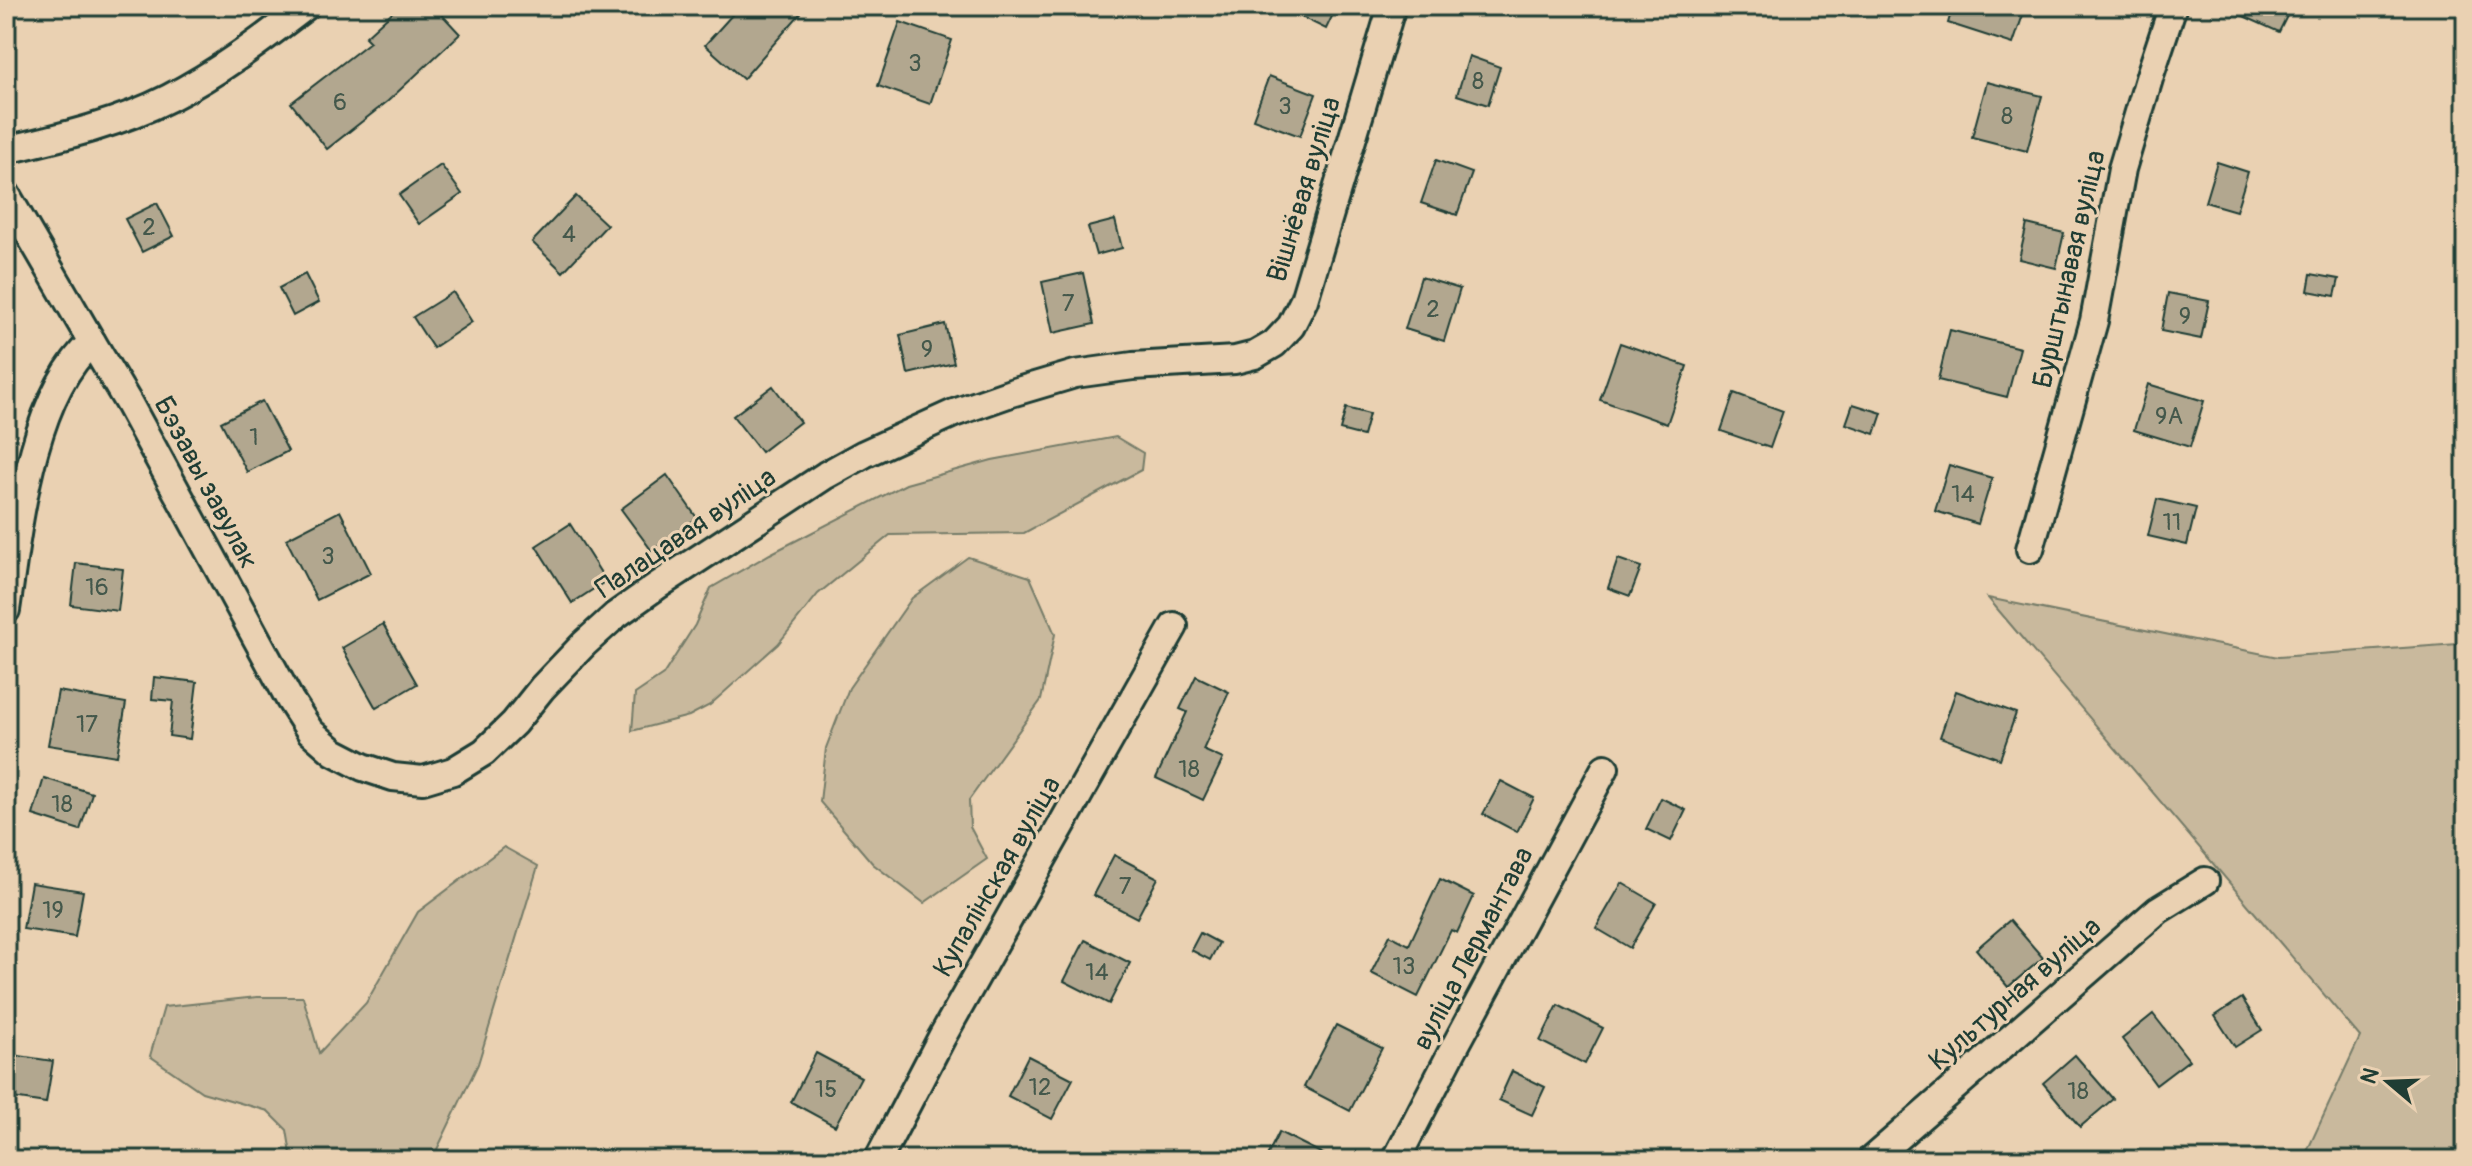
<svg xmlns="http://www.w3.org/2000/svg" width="2472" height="1166" viewBox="0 0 2472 1166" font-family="Pangolin,sans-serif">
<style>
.green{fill:#c9b99d;stroke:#747b68;stroke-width:2}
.building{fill:#b2a78f;stroke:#1f3d34;stroke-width:2}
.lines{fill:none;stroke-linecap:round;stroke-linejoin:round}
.street-casing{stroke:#1f3d34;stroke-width:32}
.street{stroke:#ead1b2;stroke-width:26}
.labels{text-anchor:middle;stroke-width:6;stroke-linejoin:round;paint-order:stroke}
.number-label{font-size:24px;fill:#44584b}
.street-label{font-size:28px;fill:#1f3d34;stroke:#ead1b2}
</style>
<rect width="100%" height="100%" fill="#ead1b2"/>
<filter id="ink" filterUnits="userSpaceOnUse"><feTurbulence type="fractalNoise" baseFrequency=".0125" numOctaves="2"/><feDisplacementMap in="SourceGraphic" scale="16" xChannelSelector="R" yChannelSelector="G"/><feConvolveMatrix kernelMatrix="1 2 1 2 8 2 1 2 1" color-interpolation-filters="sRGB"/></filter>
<g filter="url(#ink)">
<g class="green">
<polygon points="1116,437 1143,453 1141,470 1024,533 890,535 818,594 778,644 710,705 689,716 632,731 635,694 663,675 695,625 711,588 770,554 906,484 992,460"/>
<polygon points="968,557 1030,577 1055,634 1041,700 969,800 970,827 987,859 924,903 873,864 820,802 826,748 849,688 912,598"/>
<polygon points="1988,598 2278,657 2458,644 2466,642 2466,1160 2303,1160 2360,1037"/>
<polygon points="504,847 538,866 478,1064 432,1160 292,1160 287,1130 268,1111 202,1092 150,1056 164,1007 257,997 303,997 319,1053 366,1003 418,912"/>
</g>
<g class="building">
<polygon points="399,6 434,6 460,34 388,101 327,149 291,103 370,42 365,37"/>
<polygon points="740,6 807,6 743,79 705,45"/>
<polygon points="1279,6 1337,6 1326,29"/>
<polygon points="1953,6 2026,6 2013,44 1948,23"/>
<polygon points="2221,6 2292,6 2279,32"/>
<polygon points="900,22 952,40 930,104 878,86"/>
<polygon points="1469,56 1500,67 1488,105 1457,95"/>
<polygon points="1269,76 1316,94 1300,136 1253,119"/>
<polygon points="1987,82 2042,96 2027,151 1972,137"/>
<polygon points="1436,160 1472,173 1457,215 1421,203"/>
<polygon points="2217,162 2248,172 2236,211 2205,202"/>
<polygon points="441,165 462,194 419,224 399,195"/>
<polygon points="576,196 607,225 563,272 532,242"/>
<polygon points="157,203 174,236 142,252 125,219"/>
<polygon points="1115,220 1122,248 1096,255 1088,227"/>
<polygon points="2027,224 2064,233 2056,268 2019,259"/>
<polygon points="1083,273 1094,324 1053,333 1042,282"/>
<polygon points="305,274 319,302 293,316 279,288"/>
<polygon points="2311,274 2339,279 2335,296 2308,291"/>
<polygon points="1421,277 1460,289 1444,341 1405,329"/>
<polygon points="453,292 472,322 433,348 413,317"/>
<polygon points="2168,293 2209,301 2201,339 2161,331"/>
<polygon points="945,324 954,363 908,374 900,335"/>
<polygon points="1950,330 2020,348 2007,397 1938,380"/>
<polygon points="1620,343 1687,366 1667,424 1600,400"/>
<polygon points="2148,384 2204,401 2190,447 2134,430"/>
<polygon points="773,386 800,422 761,452 733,416"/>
<polygon points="1734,393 1783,411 1770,448 1721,431"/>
<polygon points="262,401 288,451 247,472 221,422"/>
<polygon points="1853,404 1882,413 1875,434 1846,424"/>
<polygon points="1346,408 1369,414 1363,436 1340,430"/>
<polygon points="1949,465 1992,478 1978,524 1935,511"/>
<polygon points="667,475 697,518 652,551 621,509"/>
<polygon points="2157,499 2196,508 2187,545 2148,536"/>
<polygon points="340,511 371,573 317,600 286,539"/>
<polygon points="570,524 606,581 572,603 536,546"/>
<polygon points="1618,559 1641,567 1630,596 1608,588"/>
<polygon points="76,563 123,569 118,611 71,605"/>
<polygon points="383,624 417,684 376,708 342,648"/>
<polygon points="1196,676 1229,692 1203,750 1223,759 1203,800 1156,778 1187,712 1180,709"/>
<polygon points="154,677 197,682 190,739 169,736 173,701 152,699"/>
<polygon points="58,691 126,703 117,756 48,745"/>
<polygon points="1956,691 2016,713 2000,759 1940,737"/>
<polygon points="44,778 92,793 80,830 33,815"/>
<polygon points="1501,781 1534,798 1517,832 1483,814"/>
<polygon points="1661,798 1686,810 1671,841 1646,829"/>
<polygon points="1114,855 1158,878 1137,918 1093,895"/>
<polygon points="1440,879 1474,896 1457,933 1451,930 1418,997 1371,973 1390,935 1409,945"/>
<polygon points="31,883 83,891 75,937 23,929"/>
<polygon points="1622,883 1656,903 1630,948 1596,928"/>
<polygon points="2010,920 2043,958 2008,987 1976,949"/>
<polygon points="1200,933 1219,943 1210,960 1191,950"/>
<polygon points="1085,940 1130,963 1109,1004 1064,981"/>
<polygon points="2242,998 2262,1030 2235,1047 2215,1016"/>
<polygon points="1558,1005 1603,1028 1585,1064 1540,1041"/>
<polygon points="2153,1014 2189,1060 2156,1085 2122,1039"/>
<polygon points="1336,1025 1382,1048 1350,1111 1304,1087"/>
<polygon points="816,1053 861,1077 835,1126 791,1102"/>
<polygon points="6,1054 53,1061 46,1103 6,1097"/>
<polygon points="2075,1055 2113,1099 2080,1127 2043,1083"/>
<polygon points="1028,1056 1073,1079 1052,1119 1008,1096"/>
<polygon points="1512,1071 1545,1087 1532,1115 1499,1100"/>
<polygon points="1279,1132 1335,1160 1265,1160"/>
</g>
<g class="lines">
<g class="street-casing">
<g id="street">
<path d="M6 150C61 137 118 124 169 98 218 73 263 39 306 6"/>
<path d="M6 194 92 342C30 397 18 530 6 610"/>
<polyline points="92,342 129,404 290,700 310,731 334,752 363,767 393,777 423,780 453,771 484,752 514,723 542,688 584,644 616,615 657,586 826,475 864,454 954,413 1011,393 1075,374 1133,366 1235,360 1255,355 1274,344 1291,326 1304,300 1392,6"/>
<polyline points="2030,549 2094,321 2122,169 2151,72 2173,6"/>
<polyline points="878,1160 942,1037 1174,626"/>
<polyline points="1396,1160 1453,1050 1605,768"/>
<polyline points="1871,1160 2158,910 2205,881"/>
</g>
</g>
<use href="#street" class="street"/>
</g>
</g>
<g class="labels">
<g class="number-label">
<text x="915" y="71">3</text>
<text x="1478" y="89">8</text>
<text x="340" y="110">6</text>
<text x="1285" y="114">3</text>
<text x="2007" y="124">8</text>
<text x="149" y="235">2</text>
<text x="569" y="242">4</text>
<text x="1068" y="311">7</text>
<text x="1433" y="317">2</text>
<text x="2185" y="324">9</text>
<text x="927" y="357">9</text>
<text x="2169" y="424">9А</text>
<text x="254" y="445">1</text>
<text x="1963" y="502">14</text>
<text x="2172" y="530">11</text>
<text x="328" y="564">3</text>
<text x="97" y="595">16</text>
<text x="87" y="732">17</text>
<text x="1189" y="777">18</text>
<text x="62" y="812">18</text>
<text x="1125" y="894">7</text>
<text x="53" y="918">19</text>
<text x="1404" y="974">13</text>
<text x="1097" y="980">14</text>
<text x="1040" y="1095">12</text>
<text x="826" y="1097">15</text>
<text x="2078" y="1099">18</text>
</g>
<g class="street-label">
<text transform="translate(1303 189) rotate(-73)" y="10">Вішнёвая вуліца</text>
<text transform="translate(2068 269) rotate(-77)" y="10">Бурштынавая вуліца</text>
<text transform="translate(207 482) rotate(62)" y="10">Бэзавы завулак</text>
<text transform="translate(685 532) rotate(-34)" y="10">Палацавая вуліца</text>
<text transform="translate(996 876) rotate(-60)" y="10">Купалінская вуліца</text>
<text transform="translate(1472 948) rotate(-62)" y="10">вуліца Лермантава</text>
<text transform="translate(2014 993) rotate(-41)" y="10">Культурная вуліца</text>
</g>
</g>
<rect width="2472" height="1166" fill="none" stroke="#ead1b2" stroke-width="32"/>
<rect x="16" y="16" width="2440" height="1134" fill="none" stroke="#1f3d34" stroke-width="3" filter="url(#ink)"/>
<g transform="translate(2388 1082) rotate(289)" stroke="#ead1b2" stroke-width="6" paint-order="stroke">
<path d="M0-6L14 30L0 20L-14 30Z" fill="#1f3d34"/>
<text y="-12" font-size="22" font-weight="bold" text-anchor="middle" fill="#1f3d34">N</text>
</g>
</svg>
